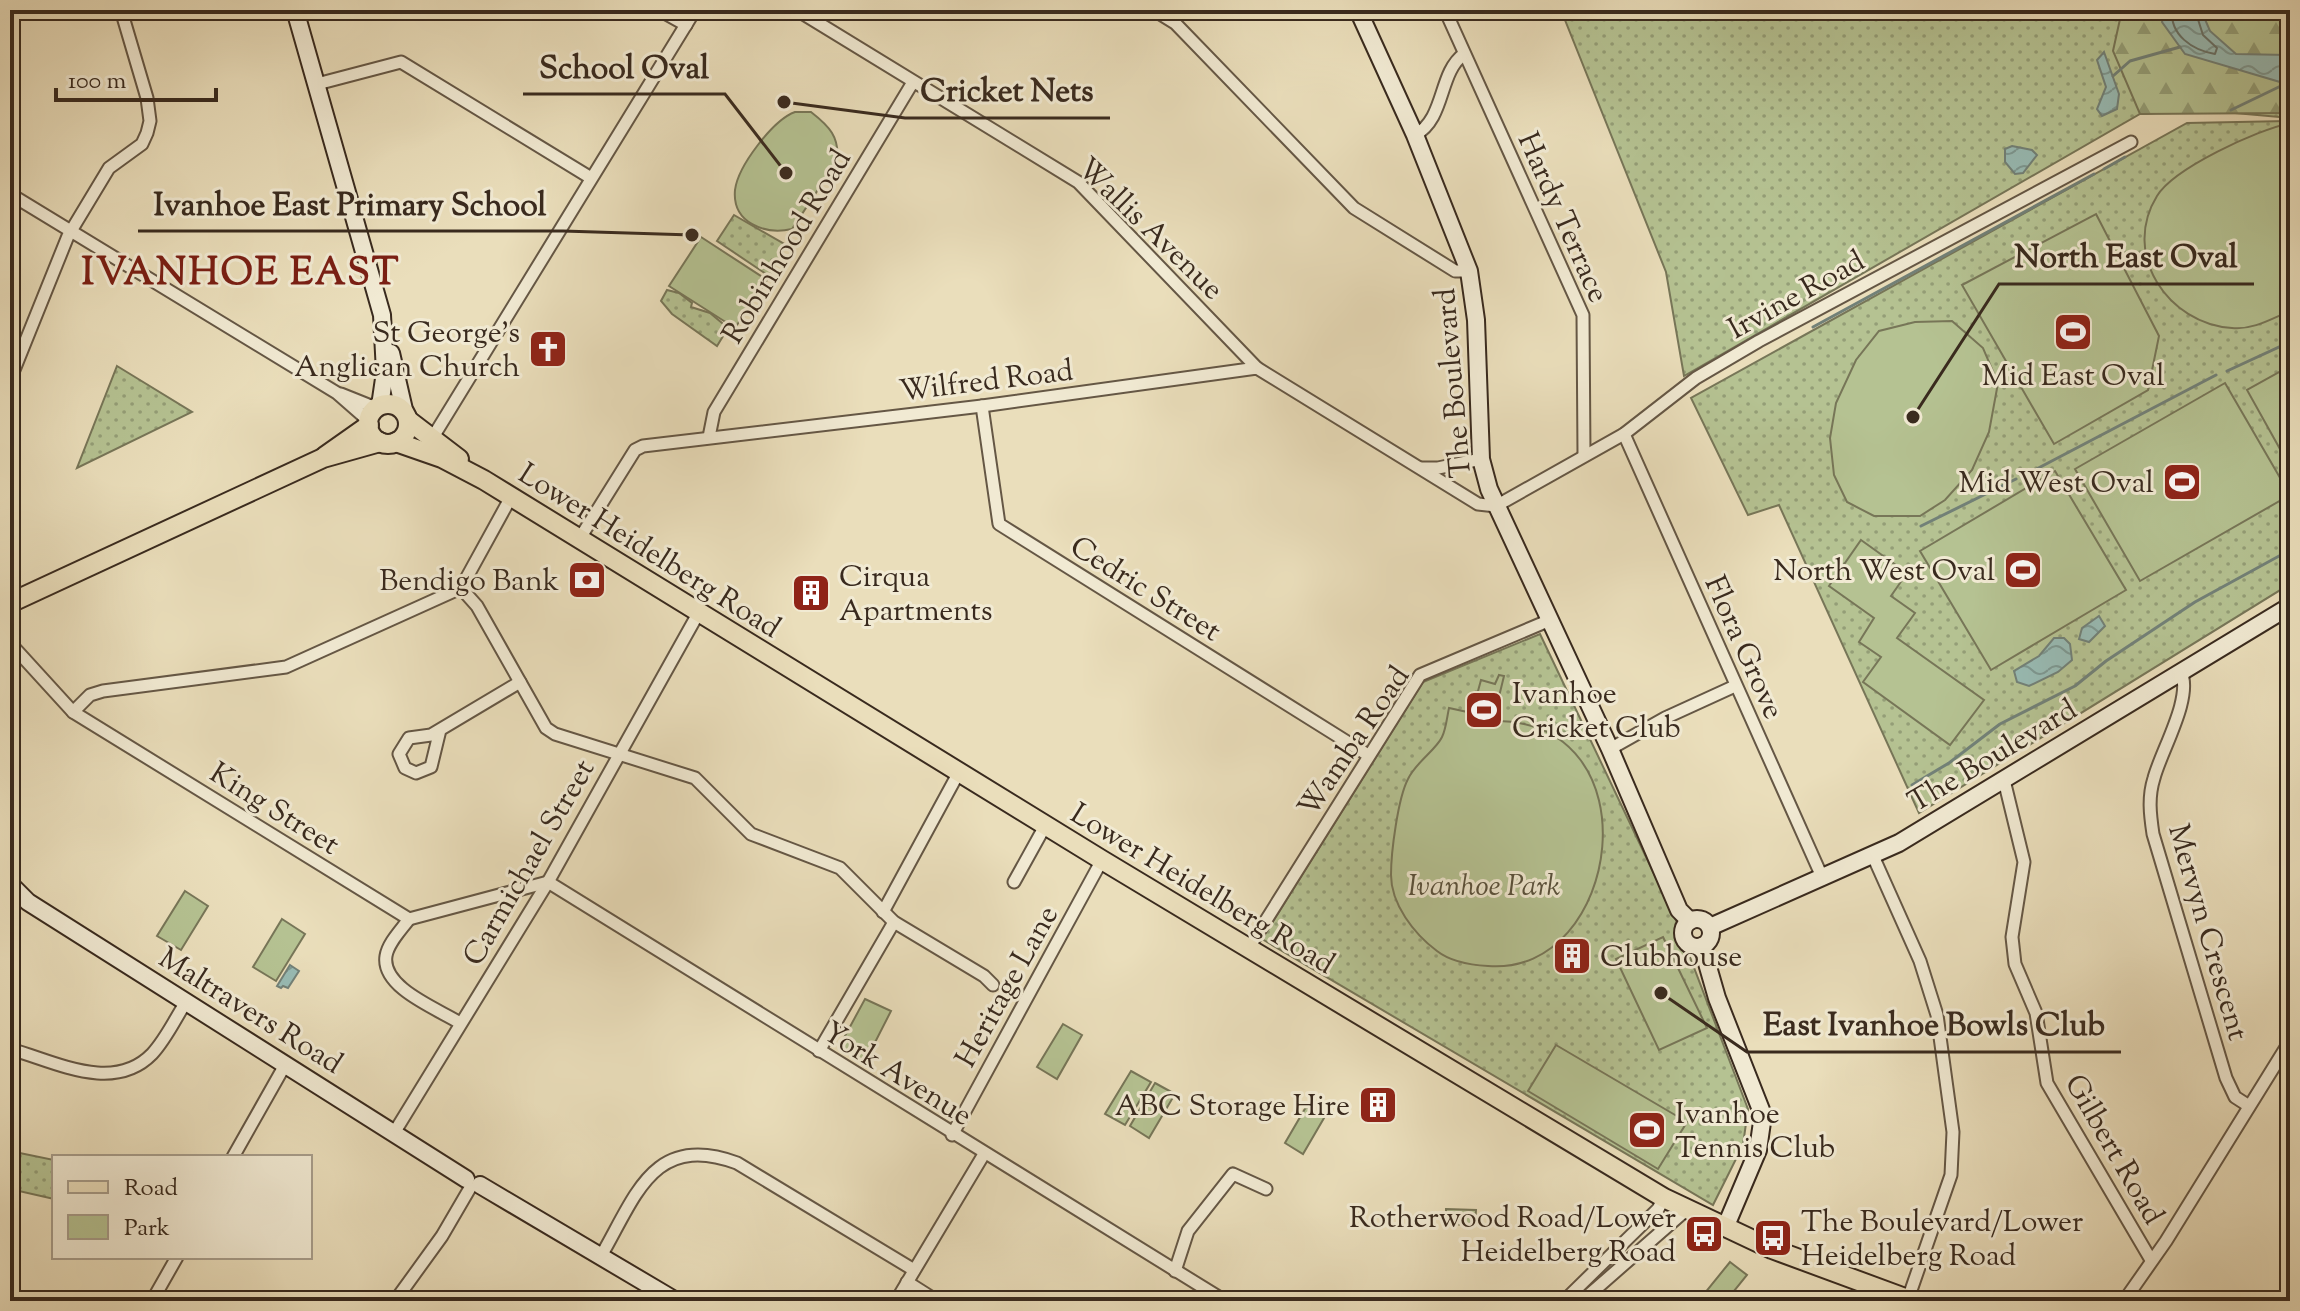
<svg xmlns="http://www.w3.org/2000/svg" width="2300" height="1311" viewBox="0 0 2300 1311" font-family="'Sorts Mill Goudy',serif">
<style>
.green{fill:url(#green-dots);stroke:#777658;stroke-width:2}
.forest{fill:url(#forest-firs);stroke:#777658;stroke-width:2}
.pitch{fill:#b5c292;stroke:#777658;stroke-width:2}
.water{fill:url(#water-waves);stroke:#728178;stroke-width:2}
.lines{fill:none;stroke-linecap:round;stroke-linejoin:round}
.shore{stroke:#687269;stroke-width:2}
.stream{stroke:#728178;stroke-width:3}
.street-casing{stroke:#655745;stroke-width:15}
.secondary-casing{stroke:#392a1e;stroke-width:20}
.primary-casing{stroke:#392a1e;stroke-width:22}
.street{stroke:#f1ead3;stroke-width:11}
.secondary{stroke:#f1ead3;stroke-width:16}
.primary{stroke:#eadebb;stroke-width:18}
.labels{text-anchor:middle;stroke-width:6;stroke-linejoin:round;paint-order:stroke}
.street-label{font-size:30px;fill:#392a1e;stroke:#f1ead3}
.poi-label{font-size:30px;fill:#392a1e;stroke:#f1ead3;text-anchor:end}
.park-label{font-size:30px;font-style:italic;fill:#58503b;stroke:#f1ead3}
.district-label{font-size:38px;font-weight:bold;letter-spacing:2px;fill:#7a1f14;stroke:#f1ead3}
.leader{fill:none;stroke:#392a1e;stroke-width:3}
.callout-dot{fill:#392a1e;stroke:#f1ead3;stroke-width:3}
.callout-label{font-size:32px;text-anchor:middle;font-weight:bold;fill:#392a1e;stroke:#f1ead3;stroke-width:6;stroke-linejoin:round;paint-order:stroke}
</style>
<defs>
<pattern id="green-dots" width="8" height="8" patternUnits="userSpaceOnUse" patternTransform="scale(2)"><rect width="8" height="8" fill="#b5c292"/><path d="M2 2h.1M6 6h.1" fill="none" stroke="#949e77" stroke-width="1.8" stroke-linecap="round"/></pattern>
<pattern id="forest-firs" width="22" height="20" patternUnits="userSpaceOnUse" patternTransform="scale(2)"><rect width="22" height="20" fill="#b5c292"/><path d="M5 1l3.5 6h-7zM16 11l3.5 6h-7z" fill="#949e77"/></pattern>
<pattern id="water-waves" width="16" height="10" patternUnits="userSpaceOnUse" patternTransform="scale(2)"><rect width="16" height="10" fill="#98bbb4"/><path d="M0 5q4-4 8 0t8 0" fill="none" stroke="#7d9892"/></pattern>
</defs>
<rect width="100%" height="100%" fill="#eadebb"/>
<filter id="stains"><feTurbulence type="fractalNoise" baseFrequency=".0025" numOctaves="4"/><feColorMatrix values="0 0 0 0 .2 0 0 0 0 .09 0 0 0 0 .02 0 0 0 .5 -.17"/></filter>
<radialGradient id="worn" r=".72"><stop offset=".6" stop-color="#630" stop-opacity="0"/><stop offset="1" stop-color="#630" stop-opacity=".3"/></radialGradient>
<g class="green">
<polygon points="1561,10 2290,10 2290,118 2201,110 2140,114 1684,376 1666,272"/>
<polygon points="2290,121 2290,584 1919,813 1779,505 1748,515 1691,398 2187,123"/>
<polygon points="734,215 786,245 769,276 717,241"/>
<polygon points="667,290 679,293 692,303 691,307 710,313 728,328 717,346 672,314 661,301"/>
<polygon points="117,366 192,412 77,468"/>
<polygon points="1540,634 1675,918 1748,1109 1743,1145 1713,1205 1262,939 1423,682"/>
<polygon points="10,1151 54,1160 54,1199 10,1189"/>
</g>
<polygon class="forest" points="2122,10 2290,10 2290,113 2140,114 2113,51"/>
<g class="pitch">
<path d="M795 112H811C829 126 840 137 837 161L792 229C765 235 732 223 735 190 738 166 773 120 795 112Z"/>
<path d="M2290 123V311C2271 319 2253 330 2232 328 2168 324 2121 254 2157 196 2174 168 2257 130 2290 123Z"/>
<polygon points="2096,214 2159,336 2148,390 2054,444 1962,285"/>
<polygon points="701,237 767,280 735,328 669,286"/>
<polygon points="1952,321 1983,348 1998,383 1989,432 1972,470 1945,500 1920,516 1874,516 1847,502 1834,475 1830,438 1836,403 1856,360 1879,331 1915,322"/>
<polygon points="2290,366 2290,467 2247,390"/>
<polygon points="2225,383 2290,495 2140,581 2075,469"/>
<polygon points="2055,471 2126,590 1991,670 1920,551"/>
<polygon points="1861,540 1907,573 1891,596 1915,613 1897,638 1984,700 1950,745 1863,682 1881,657 1859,642 1874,618 1829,586"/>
<path d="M1499 675 1504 676 1493 721C1658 719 1621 977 1488 966 1470 965 1451 962 1437 951 1414 934 1391 904 1391 875 1391 852 1398 798 1408 779 1416 762 1436 750 1442 737 1446 729 1447 717 1449 708L1472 713 1481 680 1495 684Z"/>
<polygon points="185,891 208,906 181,950 157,936"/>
<polygon points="282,919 305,934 276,981 253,967"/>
<polygon points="1663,937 1707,1028 1659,1050 1616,959"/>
<polygon points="865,999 891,1011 865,1062 839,1047"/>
<polygon points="1063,1024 1082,1035 1057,1079 1037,1067"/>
<polygon points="1556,1045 1687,1122 1658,1169 1528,1091"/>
<polygon points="1131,1071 1151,1082 1125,1125 1105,1114"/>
<polygon points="1155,1083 1175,1094 1149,1138 1130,1126"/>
<polygon points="1306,1107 1324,1118 1303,1154 1285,1143"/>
<polygon points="1446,1209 1476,1210 1475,1225 1446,1224"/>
<polygon points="1730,1262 1747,1275 1726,1301 1713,1301 1704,1294"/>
</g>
<g class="water">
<polygon points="2165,10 2201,10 2210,31 2236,54 2290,55 2290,85 2185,54 2162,22"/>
<polygon points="2104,52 2119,94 2117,109 2102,116 2097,109 2106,87 2097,60"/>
<polygon points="2012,146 2032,150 2037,155 2023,173 2015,174 2005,162 2005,149"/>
<polygon points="2099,616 2105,626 2089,642 2079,639 2082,628"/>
<polygon points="2054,638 2064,638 2070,644 2072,660 2058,672 2029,686 2017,682 2014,671 2039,656"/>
<polygon points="290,965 299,971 288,988 283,986 281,988 277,986"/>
</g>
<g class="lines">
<path class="shore" d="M2172 10C2170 35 2192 50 2215 54L2217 48 2203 35 2195 10"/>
<g class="stream">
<polyline points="2113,76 2130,61 2180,47"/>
<polyline points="2231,110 2285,84"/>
<polyline points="2104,169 2125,157"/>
<polyline points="1813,327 2094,174"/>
<polyline points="2227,371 2290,342"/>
<polyline points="2027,474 2216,375"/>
<polyline points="1921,526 2016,479"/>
<polyline points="1912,785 1949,763 2000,724 2075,686 2106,661 2195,602 2290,550"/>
</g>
<g class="street-casing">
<g id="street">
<polyline points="659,10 686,25"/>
<polyline points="797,10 1078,182 1257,368"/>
<polyline points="1154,10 1175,23 1354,208 1455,271 1469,271"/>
<polyline points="1445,10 1583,315 1584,455"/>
<polyline points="317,84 401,62 591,178"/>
<path d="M1415 135C1446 118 1438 73 1464 54"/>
<polyline points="10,194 337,393 369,421"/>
<polyline points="10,380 68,236 109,168 142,144 147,133 150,121 147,98 121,10"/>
<polyline points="341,394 376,408"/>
<polyline points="982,406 999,524 1368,755"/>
<polyline points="1624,434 1823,879"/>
<polyline points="433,437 695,10"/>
<polyline points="709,437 714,412 913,82"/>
<polyline points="1421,468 1438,468 1481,459"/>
<polyline points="580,538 635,450 643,446 982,406 1257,368 1478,504 1496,506 1624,434 1696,378 1759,341 2131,142"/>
<polyline points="461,588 477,606 546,728 555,734 695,778 751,834 840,868 894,922 984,976 993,985"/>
<polyline points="10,643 73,712 409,919 548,882 1225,1301"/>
<path d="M2181 672C2193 698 2161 751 2154 778 2148 797 2150 814 2153 834L2226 1078 2235 1097 2249 1106"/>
<polyline points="73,712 90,695 103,691 286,667 461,588 511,497"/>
<polyline points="440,730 431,767 416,773 405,768 399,754 409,738 431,735 520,682"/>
<polyline points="1610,749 1665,718 1735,686"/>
<polyline points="2004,780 2024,862 2012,937 2015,964 2036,1013 2047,1083 2151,1260"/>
<polyline points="1873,856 1920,961 1937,1015 1953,1132 1951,1175 1908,1299"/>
<polyline points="1014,882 1045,826"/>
<polyline points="883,912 959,772"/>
<path d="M409 919C401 930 388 943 386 956 381 988 438 1009 460 1023"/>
<polyline points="1248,949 1420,675 1550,620"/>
<path d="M10 1049C54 1061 113 1094 152 1054 166 1039 175 1019 186 1002"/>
<polyline points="819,1051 894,922"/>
<polyline points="394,1133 548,882 699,612"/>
<polyline points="952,1135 1102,860"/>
<polyline points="233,1157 285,1065"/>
<path d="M601 1256C636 1196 653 1132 737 1163L914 1270"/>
<polyline points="1175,1271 1188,1231 1233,1174 1266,1189"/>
<polyline points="907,1282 937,1301"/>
<polyline points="152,1301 177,1257"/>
<polyline points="395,1301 442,1236 470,1188"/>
<polyline points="896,1301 984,1154"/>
<polyline points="1564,1301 1658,1209 1664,1198"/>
<polyline points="1582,1301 1686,1210"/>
<polyline points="2124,1301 2166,1241 2290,1041"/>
</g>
</g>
<g class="secondary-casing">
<g id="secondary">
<polyline points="295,10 382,315 385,372 380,406"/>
<polyline points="1358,10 1415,135 1469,271 1476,320 1481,459 1489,489 1610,749 1679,910 1690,921"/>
<polyline points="391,353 405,414"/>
<polyline points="10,884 28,902 466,1179"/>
<circle cx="1697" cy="933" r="14"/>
<polyline points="1710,927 1899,843 2290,606"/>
<polyline points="1702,946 1717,998 1763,1115 1758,1150 1725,1228"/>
<polyline points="480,1185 676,1301"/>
</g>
</g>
<g class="primary-casing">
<g id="primary">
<circle cx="388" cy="424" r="20"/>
<polyline points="408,420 459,459"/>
<polyline points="396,442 442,458 484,480 1102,860 1664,1198 1772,1249 1913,1301"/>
<polyline points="325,456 369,425"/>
<polyline points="10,603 323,458 380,442"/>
</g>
</g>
<use href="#street" class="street"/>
<use href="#secondary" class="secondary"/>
<use href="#primary" class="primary"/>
</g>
<defs>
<g id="stadium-square" transform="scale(2)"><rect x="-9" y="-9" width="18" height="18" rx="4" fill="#8f2418" stroke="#f1ead3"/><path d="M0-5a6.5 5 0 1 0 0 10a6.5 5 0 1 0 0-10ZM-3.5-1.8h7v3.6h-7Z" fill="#fff"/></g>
<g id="church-square" transform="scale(2)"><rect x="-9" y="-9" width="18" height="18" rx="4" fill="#8f2418" stroke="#f1ead3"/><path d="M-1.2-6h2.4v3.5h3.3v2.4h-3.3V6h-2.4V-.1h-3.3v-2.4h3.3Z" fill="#fff"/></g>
<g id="bank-square" transform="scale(2)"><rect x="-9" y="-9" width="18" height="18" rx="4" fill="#8f2418" stroke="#f1ead3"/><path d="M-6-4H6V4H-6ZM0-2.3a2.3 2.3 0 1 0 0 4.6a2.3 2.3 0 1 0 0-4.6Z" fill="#fff"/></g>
<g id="building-square" transform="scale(2)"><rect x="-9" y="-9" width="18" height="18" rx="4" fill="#8f2418" stroke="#f1ead3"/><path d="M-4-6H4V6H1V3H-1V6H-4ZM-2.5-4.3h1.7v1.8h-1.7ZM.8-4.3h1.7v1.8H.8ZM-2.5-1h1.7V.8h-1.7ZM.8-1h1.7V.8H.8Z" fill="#fff"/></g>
<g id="bus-square" transform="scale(2)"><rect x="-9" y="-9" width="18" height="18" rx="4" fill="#8f2418" stroke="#f1ead3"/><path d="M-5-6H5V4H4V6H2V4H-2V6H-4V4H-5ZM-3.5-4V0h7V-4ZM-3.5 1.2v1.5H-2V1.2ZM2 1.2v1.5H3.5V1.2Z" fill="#fff"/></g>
</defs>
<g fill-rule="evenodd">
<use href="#stadium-square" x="2073" y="332"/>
<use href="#church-square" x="548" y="349"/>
<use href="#stadium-square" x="2182" y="482"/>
<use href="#stadium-square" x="2023" y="570"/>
<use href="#bank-square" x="587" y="580"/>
<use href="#building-square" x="811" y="593"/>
<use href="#stadium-square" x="1484" y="710"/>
<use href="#building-square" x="1572" y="956"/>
<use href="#building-square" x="1378" y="1105"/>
<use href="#stadium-square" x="1647" y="1130"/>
<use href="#bus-square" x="1704" y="1234"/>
<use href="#bus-square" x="1773" y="1238"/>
</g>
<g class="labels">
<g class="street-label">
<text transform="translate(1564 217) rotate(66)" y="10">Hardy Terrace</text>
<text transform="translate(1151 228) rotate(44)" y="10">Wallis Avenue</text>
<text transform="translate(786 246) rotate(-59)" y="10">Robinhood Road</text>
<text transform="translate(1796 294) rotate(-29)" y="10">Irvine Road</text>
<text transform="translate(986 380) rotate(-7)" y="10">Wilfred Road</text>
<text transform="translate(1452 383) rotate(-95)" y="10">The Boulevard</text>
<text transform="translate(650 550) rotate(32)" y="10">Lower Heidelberg Road</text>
<text transform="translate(1146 588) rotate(32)" y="10">Cedric Street</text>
<text transform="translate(1745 647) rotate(66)" y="10">Flora Grove</text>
<text transform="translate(1353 741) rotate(-56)" y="10">Wamba Road</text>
<text transform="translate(1992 755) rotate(-31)" y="10">The Boulevard</text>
<text transform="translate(275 808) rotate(32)" y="10">King Street</text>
<text transform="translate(528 862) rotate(-60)" y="10">Carmichael Street</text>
<text transform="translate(1203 888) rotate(31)" y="10">Lower Heidelberg Road</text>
<text transform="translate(2209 932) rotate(74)" y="10">Mervyn Crescent</text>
<text transform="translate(1006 986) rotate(-61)" y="10">Heritage Lane</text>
<text transform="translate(251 1010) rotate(32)" y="10">Maltravers Road</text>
<text transform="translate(898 1073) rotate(32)" y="10">York Avenue</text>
<text transform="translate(2115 1149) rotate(60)" y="10">Gilbert Road</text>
</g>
<g class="poi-label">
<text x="520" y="342">St George's<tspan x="520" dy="34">Anglican Church</tspan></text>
<text x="2073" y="385" text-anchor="middle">Mid East Oval</text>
<text x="2154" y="492">Mid West Oval</text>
<text x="1995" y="580">North West Oval</text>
<text x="839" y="586" text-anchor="start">Cirqua<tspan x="839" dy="34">Apartments</tspan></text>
<text x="559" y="590">Bendigo Bank</text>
<text x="1512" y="703" text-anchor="start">Ivanhoe<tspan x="1512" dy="34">Cricket Club</tspan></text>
<text x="1600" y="966" text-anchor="start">Clubhouse</text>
<text x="1350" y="1115">ABC Storage Hire</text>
<text x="1675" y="1123" text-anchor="start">Ivanhoe<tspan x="1675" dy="34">Tennis Club</tspan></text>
<text x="1676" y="1227">Rotherwood Road/Lower<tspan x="1676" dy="34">Heidelberg Road</tspan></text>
<text x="1801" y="1231" text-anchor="start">The Boulevard/Lower<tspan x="1801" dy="34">Heidelberg Road</tspan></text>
</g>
<g class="park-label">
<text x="1484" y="895">Ivanhoe Park</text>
</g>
<g class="district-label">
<text x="241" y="284">IVANHOE EAST</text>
</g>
</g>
<path class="leader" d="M786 173L725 94H523M784 102L905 118H1110M692 235L563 231H138M1913 417L1999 284H2254M1661 993L1747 1052H2121"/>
<g class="callout-dot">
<circle cx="786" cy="173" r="8"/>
<circle cx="784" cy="102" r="8"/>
<circle cx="692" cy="235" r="8"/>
<circle cx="1913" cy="417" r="8"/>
<circle cx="1661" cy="993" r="8"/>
</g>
<g class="callout-label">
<text x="624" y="78">School Oval</text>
<text x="1007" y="101">Cricket Nets</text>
<text x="350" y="215">Ivanhoe East Primary School</text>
<text x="2126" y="267">North East Oval</text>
<text x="1934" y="1035">East Ivanhoe Bowls Club</text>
</g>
<rect width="2300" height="1311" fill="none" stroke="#eadebb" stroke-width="40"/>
<rect x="12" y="12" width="2276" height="1287" fill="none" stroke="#392a1e" stroke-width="4"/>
<rect x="20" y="20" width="2260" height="1271" fill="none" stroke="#392a1e" stroke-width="2"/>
<rect x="52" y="1155" width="260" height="104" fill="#f1ead3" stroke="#a79d8b" stroke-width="2"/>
<rect x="68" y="1181" width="40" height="12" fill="#eadebb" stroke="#a79d8b" stroke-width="2"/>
<text x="124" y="1195" font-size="24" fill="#392a1e">Road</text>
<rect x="68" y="1215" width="40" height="24" fill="#b5c292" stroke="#a79d8b" stroke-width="2"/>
<text x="124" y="1235" font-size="24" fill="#392a1e">Park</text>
<path d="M56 88v12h160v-12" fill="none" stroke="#392a1e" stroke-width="4"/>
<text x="68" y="88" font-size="24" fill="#392a1e" stroke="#f1ead3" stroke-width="6" paint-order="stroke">100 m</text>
<rect width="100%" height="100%" filter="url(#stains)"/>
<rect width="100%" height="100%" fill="url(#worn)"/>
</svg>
